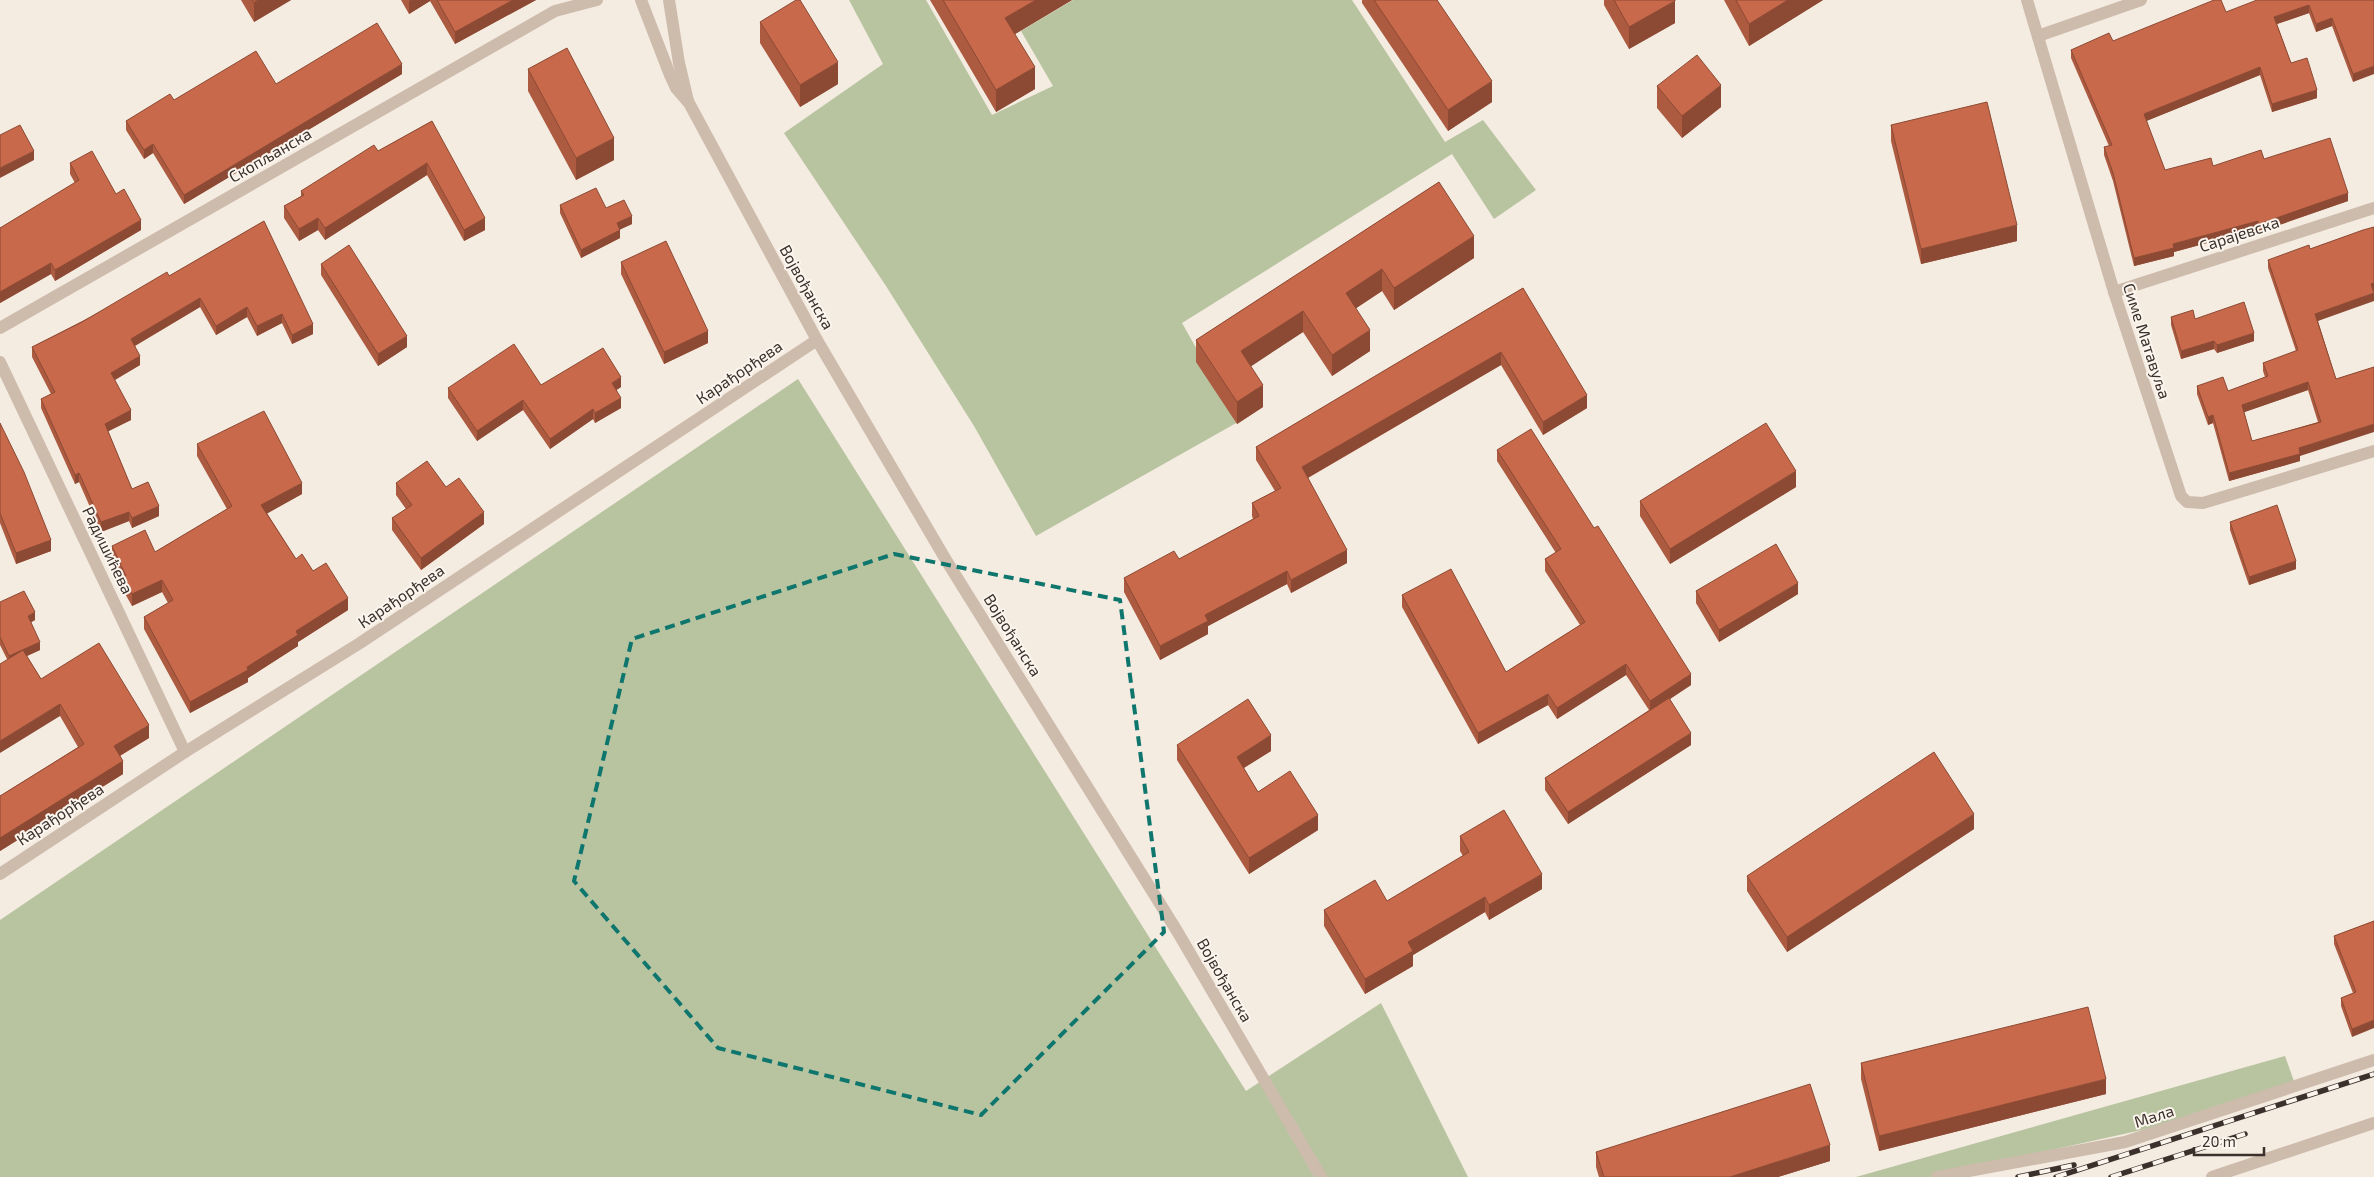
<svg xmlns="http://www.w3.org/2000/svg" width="2374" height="1177" viewBox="0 0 2374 1177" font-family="'Exo 2',sans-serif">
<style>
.green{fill:#b8c4a0}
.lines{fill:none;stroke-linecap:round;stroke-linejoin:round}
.minor{stroke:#cdbbac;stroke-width:12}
.tertiary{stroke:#cdbbac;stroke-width:12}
.rail-casing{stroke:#3b302b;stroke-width:5.5}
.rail{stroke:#fbf5ee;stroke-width:4;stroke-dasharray:11;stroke-linecap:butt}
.wall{fill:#ac5a40;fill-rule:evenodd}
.shaded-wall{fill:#8c4a34}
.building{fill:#c8694b;stroke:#8c4a34;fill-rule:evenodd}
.marked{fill:none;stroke:#0f766e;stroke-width:4;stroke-dasharray:10 6;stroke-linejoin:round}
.labels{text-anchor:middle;stroke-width:4;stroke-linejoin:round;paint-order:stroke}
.street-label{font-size:16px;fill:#3b302b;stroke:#fbf5ee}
</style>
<rect width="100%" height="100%" fill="#f4ebe1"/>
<g class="green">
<polygon points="849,0 926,0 992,115 1053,86 1021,31 1073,0 1352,0 1445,142 1483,120 1536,190 1494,219 1452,154 1182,323 1238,422 1036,536 974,426 886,286 784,133 883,64"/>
<polygon points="798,379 1246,1091 1381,1003 1468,1177 0,1177 0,920"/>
<polygon points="2285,1056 2296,1087 2210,1115 2029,1155 1960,1177 1856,1177"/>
</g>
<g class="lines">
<g class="minor">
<polyline points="2027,0 2114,292 2181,496 2187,502 2203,503 2374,451"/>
<polyline points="2038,36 2141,0"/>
<polyline points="2114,292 2374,208"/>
<polyline points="0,328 555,11 597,0"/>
<polyline points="0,362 185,752"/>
<polyline points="0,874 185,752 360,643 817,340"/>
<polyline points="1937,1177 2125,1142 2374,1060"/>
<polyline points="2212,1177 2374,1123"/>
</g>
<g class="tertiary">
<polyline points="641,0 670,75 676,88 689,103 817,340 946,560 1177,931 1321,1177"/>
<polyline points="669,0 679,63 688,101"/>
</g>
<g class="rail-casing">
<g id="rail">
<polyline points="2018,1177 2074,1165"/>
<polyline points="2056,1177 2374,1074"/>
<polyline points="2111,1177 2245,1134"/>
</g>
</g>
<use href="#rail" class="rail"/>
</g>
<g class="wall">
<polygon points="241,0 291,0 254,22"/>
<polygon points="401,0 536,0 455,44 430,1 409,14"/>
<polygon points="930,0 1072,0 1015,34 1035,89 996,112"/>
<polygon points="1362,0 1437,0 1492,102 1448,131 1362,3"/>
<polygon points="1604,0 1675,0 1675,23 1629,49 1604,5"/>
<polygon points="1724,0 1823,0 1749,46"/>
<polygon points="2374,0 2353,82 2332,26 2316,32 2309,13 2277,24 2291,63 2317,98 2272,112 2260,75 2146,121 2165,170 2213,166 2264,159 2348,201 2259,232 2258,229 2174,252 2174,256 2134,266 2113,181 2104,155 2104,147 2109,146 2071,58 2071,50 2113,41 2226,12"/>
<polygon points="760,22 838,84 800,107 760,43"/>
<polygon points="528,69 614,160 576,180 528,91"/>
<polygon points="402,74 184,204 153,153 144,159 126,130 126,121 174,100 276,84"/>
<polygon points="1657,86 1721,107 1682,138 1657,108"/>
<polygon points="432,121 485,230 464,241 427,175 325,240 318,230 299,241 284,218 284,206 301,196 301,191 378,151"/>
<polygon points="1891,125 2017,241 1921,264 1891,141"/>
<polygon points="70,163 116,194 141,230 55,281 51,274 0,303 0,228 75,183 70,174"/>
<polygon points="1439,182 1474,258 1394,310 1382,291 1356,308 1370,351 1332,376 1303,332 1250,366 1263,407 1237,424 1196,362 1196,340"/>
<polygon points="560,205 606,208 632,224 620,229 620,238 581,258 560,213"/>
<polygon points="264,221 313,334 292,344 282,323 257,336 247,317 216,335 200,307 135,346 140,365 115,380 131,420 108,431 132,489 159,516 132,528 129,521 101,532 79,482 75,484 41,408 41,399 51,394 32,357 32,347 169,276"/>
<path d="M2374 227V291L2318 321 2336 379 2374 367 2300 456V461L2229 481 2213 423 2208 425 2197 394V386L2228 391 2265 377 2263 371V363L2296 351 2268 268V260L2310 249ZM2308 390 2318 422 2252 441 2244 412Z"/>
<polygon points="621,262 708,343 664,364 621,274"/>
<polygon points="321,264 407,347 378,366 321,275"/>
<polygon points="1523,288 1587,408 1543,435 1501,365 1308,478 1347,563 1291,593 1287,584 1208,626 1208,634 1160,660 1124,592 1124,578 1179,559 1253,519 1252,516 1252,503 1275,491 1256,460 1256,447"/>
<polygon points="2171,317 2195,319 2254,341 2217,353 2214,349 2181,359 2171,325"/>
<polygon points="541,385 621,387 616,390 621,408 595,423 593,419 550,449 523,410 477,441 448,398 448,388"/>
<polygon points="0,423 51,551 16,564 0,523"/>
<polygon points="197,444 302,494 267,513 296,559 313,571 348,610 298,642 298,646 248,678 248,682 190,713 144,629 144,617 168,603 162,592 132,606 123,590 123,581 112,557 112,546 155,552 227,509 197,456"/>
<polygon points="1497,450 1691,685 1670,699 1691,745 1568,824 1545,790 1545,778 1649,710 1626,675 1557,719 1548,705 1478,744 1402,607 1402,595 1506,672 1580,625 1545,571 1545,559 1556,553 1497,461"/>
<polygon points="396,483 446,487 484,524 421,570 392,530 392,518 406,509 396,495"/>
<polygon points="1796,487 1670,564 1640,516 1640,501"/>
<polygon points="2230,522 2296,569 2249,585 2230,530"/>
<polygon points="1696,591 1798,594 1719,642 1696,603"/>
<polygon points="0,602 35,620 31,622 40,650 27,656 41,679 149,738 120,756 123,774 0,851 0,796 78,747 60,716 7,659 0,645"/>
<polygon points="1177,745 1271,751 1244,768 1258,792 1318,830 1249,874 1177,760"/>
<polygon points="1974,829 1787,952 1747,891 1747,876"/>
<polygon points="1460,836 1542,889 1489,920 1485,912 1413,955 1413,966 1365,994 1324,926 1324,910 1387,901 1463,856 1460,851"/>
<polygon points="2374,921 2352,1037 2341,1006 2341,998 2353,993 2334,944 2334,936"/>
<polygon points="1861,1063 2106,1094 1879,1151 1861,1079"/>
<polygon points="1596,1152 1830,1161 1778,1177 1599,1177 1596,1167"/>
</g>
<g class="shaded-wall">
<polygon points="258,0 291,0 254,22 254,3"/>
<polygon points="411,0 430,0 430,1 409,14 409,1"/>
<polygon points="513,0 536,0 455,44 455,32"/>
<polygon points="1036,0 1072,0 1005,40 1005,18"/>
<polygon points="1788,0 1823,0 1749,46 1749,24"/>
<polygon points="1675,1 1675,23 1629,49 1629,27"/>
<polygon points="2309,5 2309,13 2274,25 2274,17"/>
<polygon points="2332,18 2332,26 2316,32 2316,24"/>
<polygon points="838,62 838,84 800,107 800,85"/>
<polygon points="402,64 402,74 184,204 184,195"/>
<polygon points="2374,66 2374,74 2353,82 2353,74"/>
<polygon points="1035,67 1035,89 996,112 996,90"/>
<polygon points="2260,67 2260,75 2144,122 2144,114"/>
<polygon points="1492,81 1492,102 1448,131 1448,110"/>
<polygon points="1721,85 1721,107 1682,138 1682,116"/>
<polygon points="2317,90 2317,98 2272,112 2272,104"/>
<polygon points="614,138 614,160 576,180 576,158"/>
<polygon points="153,144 153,153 144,159 144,150"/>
<polygon points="34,151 34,160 0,178 0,168"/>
<polygon points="427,163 427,175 325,240 325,228"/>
<polygon points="2348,193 2348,201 2259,232 2259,224"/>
<polygon points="632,216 632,224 617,231 617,223"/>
<polygon points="318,218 318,230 299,241 299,229"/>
<polygon points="485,218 485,230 464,241 464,230"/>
<polygon points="141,220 141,230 55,281 55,270"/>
<polygon points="2258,221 2258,229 2174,252 2174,256 2134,266 2134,258 2173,244"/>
<polygon points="2017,225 2017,241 1921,264 1921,249"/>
<polygon points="620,230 620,238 581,258 581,250"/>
<polygon points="1474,236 1474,258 1394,310 1394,288"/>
<polygon points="51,263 51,274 0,303 0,292"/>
<polygon points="1382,269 1382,291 1346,315 1346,293"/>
<polygon points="2374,283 2374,291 2371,292 2371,284"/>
<polygon points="2374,293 2374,301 2315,322 2315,314"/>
<polygon points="200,298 200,307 131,348 131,339"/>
<polygon points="247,307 247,317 216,335 216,326"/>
<polygon points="1303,311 1303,332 1241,373 1241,351"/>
<polygon points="282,314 282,323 257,336 257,326"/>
<polygon points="313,324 313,334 292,344 292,335"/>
<polygon points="1370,330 1370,351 1332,376 1332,355"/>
<polygon points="708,331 708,343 664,364 664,352"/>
<polygon points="2254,333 2254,341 2217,353 2217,345"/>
<polygon points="407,336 407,347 378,366 378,354"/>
<polygon points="2214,341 2214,349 2181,359 2181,351"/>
<polygon points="1501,352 1501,365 1302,481 1302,467"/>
<polygon points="140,356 140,365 111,382 111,373"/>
<polygon points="621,377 621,387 612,393 612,383"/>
<polygon points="2308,382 2308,390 2242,413 2242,405"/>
<polygon points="1263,385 1263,407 1237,424 1237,402"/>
<polygon points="1587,395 1587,408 1543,435 1543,422"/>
<polygon points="621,398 621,408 595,423 595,413"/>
<polygon points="523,400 523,410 477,441 477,431"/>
<polygon points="593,409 593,419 550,449 550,439"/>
<polygon points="131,410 131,420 105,433 105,424"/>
<polygon points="2213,415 2213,423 2208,425 2208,417"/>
<polygon points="2374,424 2374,432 2300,456 2300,461 2229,481 2229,473 2299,448"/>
<polygon points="1796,471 1796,487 1670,564 1670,549"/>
<polygon points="79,473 79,482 75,484 75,475"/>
<polygon points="302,483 302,494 261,517 261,505"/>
<polygon points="159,506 159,516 132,528 132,518"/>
<polygon points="129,512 129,521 101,532 101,522"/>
<polygon points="484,512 484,524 421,570 421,558"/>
<polygon points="51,540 51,551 16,564 16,553"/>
<polygon points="1347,550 1347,563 1291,593 1291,580"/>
<polygon points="2296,561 2296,569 2249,585 2249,577"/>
<polygon points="1287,571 1287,584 1208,626 1208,634 1160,660 1160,646 1205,615"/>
<polygon points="162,580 162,592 132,606 132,594"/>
<polygon points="1798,583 1798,594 1719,642 1719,630"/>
<polygon points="348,598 348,610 298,642 298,646 248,678 248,682 190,713 190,702 247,667 296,631"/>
<polygon points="35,612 35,620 28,624 28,616"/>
<polygon points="40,642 40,650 9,664 9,656"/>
<polygon points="1626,664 1626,675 1557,719 1557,708"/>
<polygon points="1691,674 1691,685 1650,712 1650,701"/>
<polygon points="1548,694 1548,705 1478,744 1478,733"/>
<polygon points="60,704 60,716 0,753 0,741"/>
<polygon points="149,725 149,738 114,759 114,746"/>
<polygon points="1691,733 1691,745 1568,824 1568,812"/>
<polygon points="1271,735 1271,751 1237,772 1237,757"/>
<polygon points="123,761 123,774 0,851 0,838"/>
<polygon points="1974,814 1974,829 1787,952 1787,937"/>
<polygon points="1318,815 1318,830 1249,874 1249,858"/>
<polygon points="1542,874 1542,889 1489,920 1489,905"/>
<polygon points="1485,897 1485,912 1413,955 1413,966 1365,994 1365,979 1408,942"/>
<polygon points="2374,1020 2374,1028 2352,1037 2352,1029"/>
<polygon points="2106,1079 2106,1094 1879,1151 1879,1136"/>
<polygon points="1830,1145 1830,1161 1778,1177 1730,1177"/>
</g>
<g class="building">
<polygon points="252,0 258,0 254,3"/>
<polygon points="437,0 513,0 455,32"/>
<polygon points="796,0 800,0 838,62 800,85 760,22"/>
<polygon points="943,0 1036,0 1005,18 1035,67 996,90"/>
<polygon points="1374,0 1437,0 1492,81 1448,110"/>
<polygon points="1614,0 1675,0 1675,1 1629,27"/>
<polygon points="1736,0 1788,0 1749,24"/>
<polygon points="2214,0 2221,0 2226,12 2257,0 2374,0 2374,66 2353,74 2332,18 2316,24 2309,5 2274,17 2291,63 2307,58 2317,90 2272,104 2260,67 2144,114 2165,170 2211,158 2213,166 2261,150 2264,159 2330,138 2348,193 2259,224 2258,221 2173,244 2174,248 2134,258 2113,173 2104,147 2112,145 2071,50 2109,33 2113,41"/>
<polygon points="377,23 402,64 184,195 153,144 144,150 126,121 170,94 174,100 256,51 276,84"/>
<polygon points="567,48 614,138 576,158 528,69"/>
<polygon points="1697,55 1721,85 1682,116 1657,86"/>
<polygon points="1987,102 2017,225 1921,249 1891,125"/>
<polygon points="432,121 485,218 464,230 427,163 325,228 318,218 299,229 284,206 304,195 301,191 374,145 378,151"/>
<polygon points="20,125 34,151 0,168 0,135"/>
<polygon points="92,151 116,194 124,189 141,220 55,270 51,263 0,292 0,228 79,180 70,163"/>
<polygon points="1439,182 1474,236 1394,288 1382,269 1346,293 1370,330 1332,355 1303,311 1241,351 1263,385 1237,402 1196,340"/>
<polygon points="596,188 606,208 624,200 632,216 617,223 620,230 581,250 560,205"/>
<polygon points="264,221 313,324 292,335 282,314 257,326 247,307 216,326 200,298 131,339 140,356 111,373 131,410 105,424 132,489 148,482 159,506 132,518 129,512 101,522 79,473 75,475 41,399 55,392 32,347 82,322 167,272 169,276"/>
<path d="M2374 227V283L2371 284 2374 293 2315 314 2336 379 2374 367V424L2299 448 2300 454 2229 473 2213 415 2208 417 2197 386 2223 377 2228 391 2268 376 2263 363 2298 350 2268 260 2309 245 2310 249 2363 230ZM2308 382 2321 422 2252 441 2242 405Z"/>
<polygon points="666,241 708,331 664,352 621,262"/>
<polygon points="349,245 407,336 378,354 321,264"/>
<polygon points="1523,288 1587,395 1543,422 1501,352 1302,467 1347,550 1291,580 1287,571 1205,615 1208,621 1160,646 1124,578 1174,551 1179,559 1259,516 1252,503 1281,488 1256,447"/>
<polygon points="2244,302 2254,333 2217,345 2214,341 2181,351 2171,317 2193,310 2195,319"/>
<polygon points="514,344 541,385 603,348 621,377 612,383 621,398 595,413 593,409 550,439 523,400 477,431 448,388"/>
<polygon points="264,411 302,483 261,505 296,559 302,554 313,571 326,563 348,598 296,631 298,635 247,667 248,670 190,702 144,617 173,600 162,580 132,594 123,578 126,576 112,546 145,530 155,552 232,506 197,444"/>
<polygon points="0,423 24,472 51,540 16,553 0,513"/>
<polygon points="1766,423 1796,471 1670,549 1640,501"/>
<polygon points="1531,429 1594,528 1598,526 1691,674 1650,701 1626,664 1557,708 1548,694 1478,733 1402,595 1451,569 1506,672 1585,622 1545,559 1561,549 1497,450"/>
<polygon points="427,461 446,487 459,478 484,512 421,558 392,518 412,505 396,483"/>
<polygon points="2277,505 2296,561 2249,577 2230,522"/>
<polygon points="1776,544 1798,583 1719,630 1696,591"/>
<polygon points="24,591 35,612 28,616 40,642 9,656 0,637 0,602"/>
<polygon points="99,643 149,725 114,746 123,761 0,838 0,796 84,744 60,704 0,741 0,664 23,650 41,679"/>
<polygon points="1669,698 1691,733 1568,812 1545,778"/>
<polygon points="1248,699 1271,735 1237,757 1258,792 1290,771 1318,815 1249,858 1177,745"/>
<polygon points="1934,752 1974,814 1787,937 1747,876"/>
<polygon points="1504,810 1542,874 1489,905 1485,897 1408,942 1413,951 1365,979 1324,910 1375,880 1387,901 1469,852 1460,836"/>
<polygon points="2374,921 2374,1020 2352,1029 2341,998 2356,992 2334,936"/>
<polygon points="2088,1007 2106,1079 1879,1136 1861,1063"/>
<polygon points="1810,1084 1830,1145 1730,1177 1604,1177 1596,1152"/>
</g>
<path class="marked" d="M894 554 1120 600 1164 932 981 1115 718 1048 574 881 632 639Z"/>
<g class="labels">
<g class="street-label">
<text transform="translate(270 155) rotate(-30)" y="6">Скопљанска</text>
<text transform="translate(2239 234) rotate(-18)" y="6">Сарајевска</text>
<text transform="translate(807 287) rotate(61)" y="6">Војвођанска</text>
<text transform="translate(2147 341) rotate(72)" y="6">Симе Матавуља</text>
<text transform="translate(739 372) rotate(-34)" y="6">Карађорђева</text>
<text transform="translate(108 550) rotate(64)" y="6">Радишићева</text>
<text transform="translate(401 596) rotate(-34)" y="6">Карађорђева</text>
<text transform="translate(1013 635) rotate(58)" y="6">Војвођанска</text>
<text transform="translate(60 814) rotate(-33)" y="6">Карађорђева</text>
<text transform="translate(1225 980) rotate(60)" y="6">Војвођанска</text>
<text transform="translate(2154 1116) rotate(-18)" y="6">Мала</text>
</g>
</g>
<path d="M2194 1147v8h70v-8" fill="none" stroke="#3b302b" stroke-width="2.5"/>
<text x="2202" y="1147" font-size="15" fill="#3b302b" stroke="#fbf5ee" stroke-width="4" paint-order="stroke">20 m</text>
</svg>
